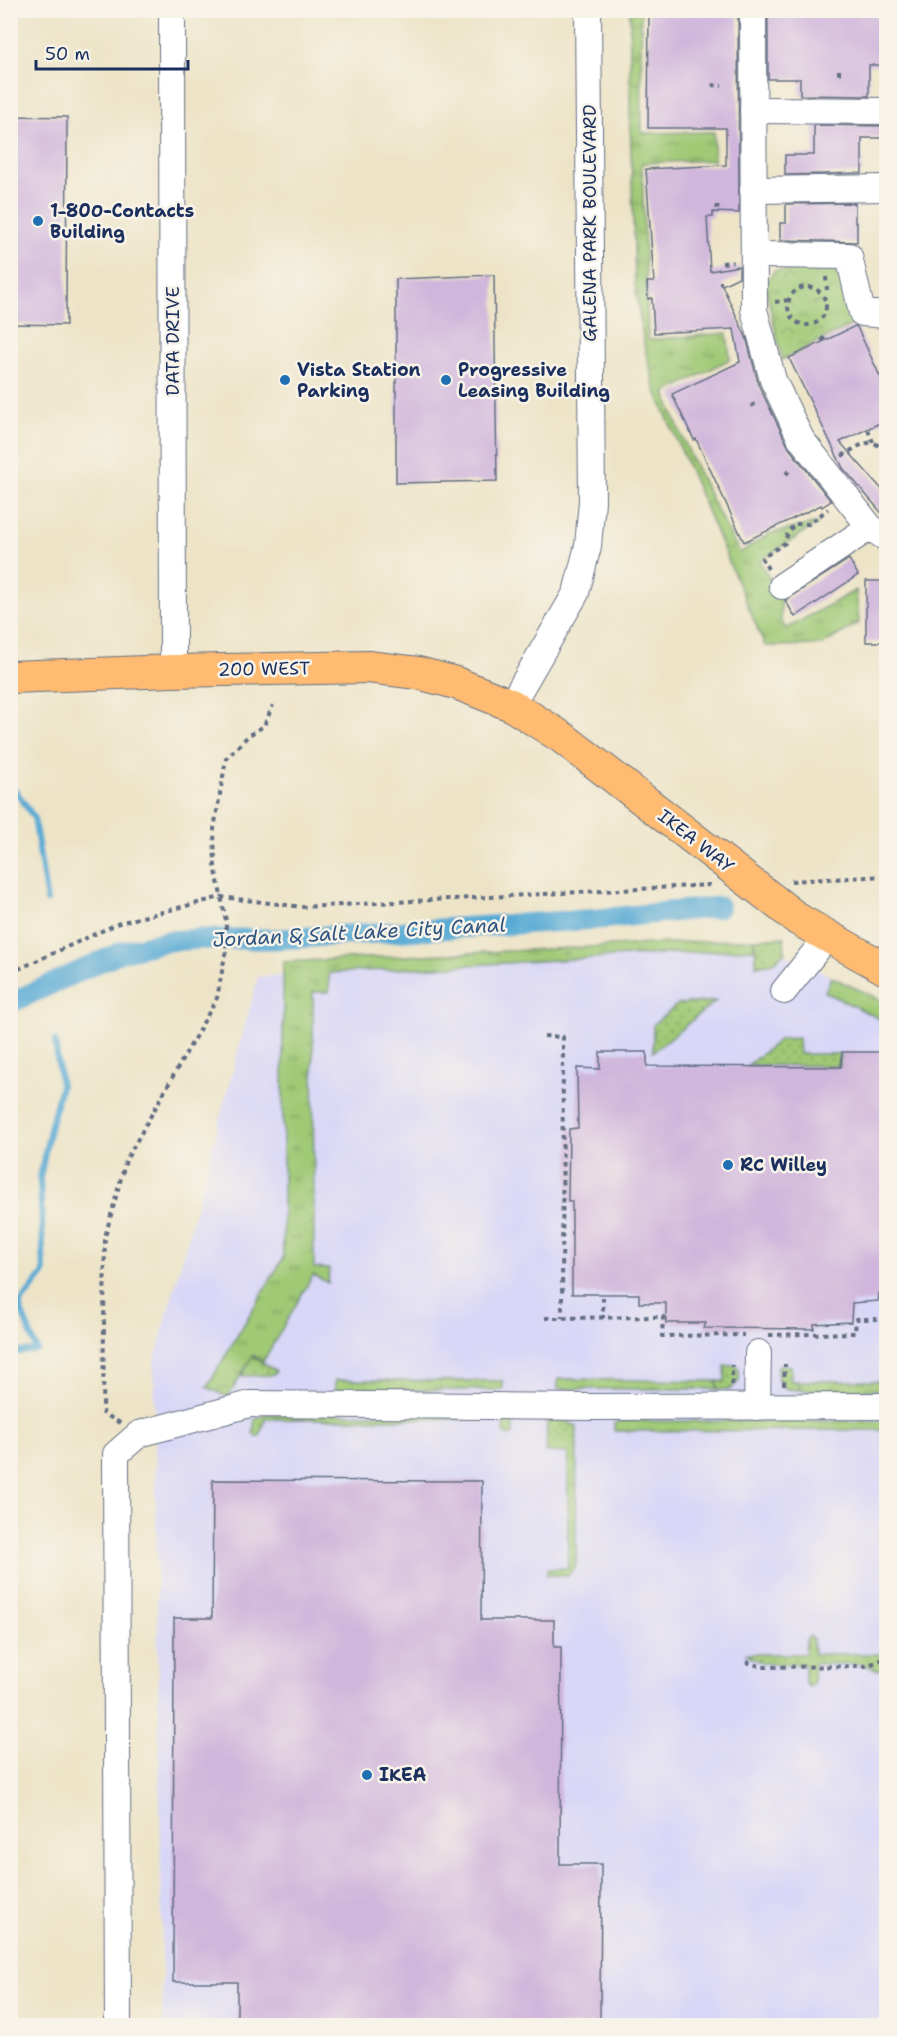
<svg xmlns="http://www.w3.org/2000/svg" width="897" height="2036" viewBox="0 0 897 2036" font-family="'Shantell Sans',sans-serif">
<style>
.built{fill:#d9d7f7}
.grass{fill:url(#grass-tufts);stroke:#5d7c6a;stroke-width:1.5}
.park{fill:url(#park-crowns);stroke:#5d7c6a;stroke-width:1.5}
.garden{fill:url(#garden-dots);stroke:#5d7c6a;stroke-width:1.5}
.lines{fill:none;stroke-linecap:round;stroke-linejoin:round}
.stream{stroke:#59aad4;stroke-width:6}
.canal{stroke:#59aad4;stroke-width:21}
.building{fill:#d0b6dc}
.minor-casing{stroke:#646e83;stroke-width:28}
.major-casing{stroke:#646e83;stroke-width:34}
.path{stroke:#646e83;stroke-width:4;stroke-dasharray:4.5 4.5;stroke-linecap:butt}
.minor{stroke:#fff;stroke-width:26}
.major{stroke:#febb71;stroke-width:32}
.poi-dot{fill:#1f6fb2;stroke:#f7f3e8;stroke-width:2}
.labels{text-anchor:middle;stroke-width:5;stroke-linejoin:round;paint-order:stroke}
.poi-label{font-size:18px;font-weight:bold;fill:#1b2f5e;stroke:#f7f3e8;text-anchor:start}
.street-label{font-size:18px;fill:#1b2f5e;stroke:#f7f3e8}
.water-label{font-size:20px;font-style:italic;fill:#2e5481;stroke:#f7f3e8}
</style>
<defs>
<pattern id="grass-tufts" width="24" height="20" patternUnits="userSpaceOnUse" patternTransform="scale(1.5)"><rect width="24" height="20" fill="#9fc975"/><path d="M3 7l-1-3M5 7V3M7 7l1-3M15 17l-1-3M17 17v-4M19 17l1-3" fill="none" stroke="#81a463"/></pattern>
<pattern id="park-crowns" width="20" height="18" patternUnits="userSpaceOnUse" patternTransform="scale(1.5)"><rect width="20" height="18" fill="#9fc975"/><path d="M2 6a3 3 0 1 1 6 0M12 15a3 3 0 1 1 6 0" fill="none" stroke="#81a463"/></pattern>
<pattern id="garden-dots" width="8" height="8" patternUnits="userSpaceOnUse" patternTransform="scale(1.5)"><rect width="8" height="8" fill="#9fc975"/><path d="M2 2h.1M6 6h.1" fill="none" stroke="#81a463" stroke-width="1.8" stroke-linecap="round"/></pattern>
</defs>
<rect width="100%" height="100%" fill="#f7f3e8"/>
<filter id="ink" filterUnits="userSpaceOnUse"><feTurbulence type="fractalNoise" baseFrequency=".0167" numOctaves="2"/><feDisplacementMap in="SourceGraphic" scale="12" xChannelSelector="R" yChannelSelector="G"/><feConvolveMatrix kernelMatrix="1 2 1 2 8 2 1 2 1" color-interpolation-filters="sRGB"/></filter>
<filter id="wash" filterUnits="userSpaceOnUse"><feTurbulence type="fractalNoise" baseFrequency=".008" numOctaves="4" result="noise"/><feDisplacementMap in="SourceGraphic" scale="24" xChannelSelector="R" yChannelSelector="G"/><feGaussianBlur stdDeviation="1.35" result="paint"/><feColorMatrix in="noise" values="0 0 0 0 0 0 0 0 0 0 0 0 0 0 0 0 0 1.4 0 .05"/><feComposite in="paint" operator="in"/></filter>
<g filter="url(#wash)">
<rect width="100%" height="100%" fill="#ede4c7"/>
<polygon class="built" points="751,938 886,1002 886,2025 163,2026 154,1364 258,977"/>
<g class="grass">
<path d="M630 11H641L642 133 714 132V160L642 163 648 340 727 333 730 359 665 393C685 449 711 501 740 553L771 533 818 523 760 561 781 599V620L786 629 856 590 859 623 822 645 765 646 655 389 644 344 635 284 630 116Z"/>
<polygon points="754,939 754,949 329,973 329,992 313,992 314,1268 329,1269 328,1283 313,1275 263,1362 253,1355 228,1397 207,1387 283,1258 283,962"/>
<polygon points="831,977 886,1002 886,1022 825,992"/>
<polygon points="558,1379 717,1381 717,1389 558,1389"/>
<polygon points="335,1380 503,1381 503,1388 500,1390 335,1390"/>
<rect x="800" y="1381" width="86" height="9"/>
<polygon points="622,1421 886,1421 886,1430 614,1431 614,1423"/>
</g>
<polygon class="park" points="831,268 842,281 859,321 782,360 765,285 774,271"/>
<g class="garden">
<polygon points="784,937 785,952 773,963 756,966 755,939"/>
<polygon points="716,1001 653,1052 653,1025 678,1004"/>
<polygon points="798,1038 799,1054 840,1054 840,1066 748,1065 780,1039"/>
<polygon points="252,1356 276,1371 274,1375 242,1376"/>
<polygon points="736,1365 739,1369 739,1381 730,1390 717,1390 717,1381 725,1381 725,1366"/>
<polygon points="780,1365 791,1366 791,1381 799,1381 799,1390 786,1389 778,1381 777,1369"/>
<polygon points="265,1414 507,1414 513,1420 513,1434 508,1436 504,1434 503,1419 265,1419 261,1434 257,1438 253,1433 255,1419"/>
<polygon points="566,1420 577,1427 576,1566 568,1575 547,1575 547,1569 568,1568 568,1453 546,1452 547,1421"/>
<path d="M810 1636 813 1640 814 1654H881L886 1656V1670H878L863 1664H814L813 1684 809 1687 805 1683V1664C784 1664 763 1668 746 1654H805L806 1640Z"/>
</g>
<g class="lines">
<g class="stream">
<polyline points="10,788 16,791 34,818 47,901"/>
<polyline points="10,1353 37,1350 19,1305 44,1273 40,1178 50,1128 61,1086 55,1041"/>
</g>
<polyline class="canal" points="10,1003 121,952 167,941 200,939 280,939 599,919 719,907"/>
</g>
<g id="blocks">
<g class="building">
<polygon points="649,10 738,10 739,213 713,212 713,217 707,217 710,271 739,266 739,277 722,285 746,337 759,386 789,448 831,501 822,507 821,505 744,542 696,439 694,440 672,394 740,362 734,329 654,333 652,298 648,299 647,282 654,282 646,169 726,165 726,128 648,128"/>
<polygon points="768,10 886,10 886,65 869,65 869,96 800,95 800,79 768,79"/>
<polygon points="10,116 67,117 66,325 10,324"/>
<polygon points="814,125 886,126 886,138 862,138 862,173 785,175 785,155 814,155"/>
<polygon points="855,203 855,223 857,223 857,242 780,240 780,223 786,223 786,204"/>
<polygon points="494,275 497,481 396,483 396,279"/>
<polygon points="855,326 857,327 886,389 886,420 840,442 886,494 886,518 843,468 789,358"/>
<polygon points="849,559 858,575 795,617 785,600"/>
<rect x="866" y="581" width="20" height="61"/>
<polygon points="600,1052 647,1052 647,1066 841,1067 842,1052 886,1052 886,1294 879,1293 878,1301 852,1303 851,1322 814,1324 814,1329 704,1328 706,1323 666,1323 666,1303 639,1303 639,1294 572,1294 572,1201 568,1201 569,1129 578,1128 577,1068 600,1069"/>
<polygon points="213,1480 482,1481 481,1620 554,1620 554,1647 561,1647 560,1864 601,1864 600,2025 237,2025 237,1982 173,1982 174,1618 212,1618"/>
</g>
</g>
</g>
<g filter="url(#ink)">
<use href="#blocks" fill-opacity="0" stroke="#646e83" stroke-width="1.5"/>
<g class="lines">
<g class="minor-casing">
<g id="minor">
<polyline points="172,10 173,671"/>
<polyline points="753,10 754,310 773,380 801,439 870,527 886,538"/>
<polyline points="753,110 886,111"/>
<polyline points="753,190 886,188"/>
<polyline points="754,255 849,256 862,313 886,315"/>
<polyline points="782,586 870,527"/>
<polyline points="511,705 576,593 588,546 592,501 588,10"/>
<polyline points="784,991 828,936"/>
<polyline points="757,1407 758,1353"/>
<polyline points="118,2026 116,1454 139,1434 250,1404 590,1407 886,1406"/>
</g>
</g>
<g class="major-casing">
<polyline id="major" points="10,677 173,671 368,667 418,673 456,683 511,705 563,738 799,920 886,969"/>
</g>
<g class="path">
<polyline points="839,70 839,79"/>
<polyline points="712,85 722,86"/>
<polyline points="715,207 721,207"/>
<polyline points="722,263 733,262"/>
<polyline points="826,277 827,290"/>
<polyline points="719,283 722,283"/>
<circle cx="807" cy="306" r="19"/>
<polyline points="775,302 789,300"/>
<polyline points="822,341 825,335"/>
<polyline points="751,406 755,404"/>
<polyline points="868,430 873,442"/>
<path d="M842 456C859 446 875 432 886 456"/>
<polyline points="786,474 789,471"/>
<polyline points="768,569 762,558 785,543 788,532 795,524 809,524 828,509"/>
<polyline points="791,881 886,876"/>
<polyline points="10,973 119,923 221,897 303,907 712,885"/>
<polyline points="544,1036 563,1037 562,1318"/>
<polyline points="603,1297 603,1318"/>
<polyline points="545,1318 663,1317 662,1336 744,1335"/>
<polyline points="769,1335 855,1333 856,1319 886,1319"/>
<polyline points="732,1385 732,1365"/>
<polyline points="784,1385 785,1364"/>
<polyline points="120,1423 103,1413 105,1237 126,1160 217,998 226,950 226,921 215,866 214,829 226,759 249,735 264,726 273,705"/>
<polyline points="746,1662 763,1667 866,1666 886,1658"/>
</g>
<use href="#minor" class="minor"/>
<use href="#major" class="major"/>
</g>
</g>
<g class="poi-dot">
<circle cx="38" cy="221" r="6"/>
<circle cx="285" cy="380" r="6"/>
<circle cx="446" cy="380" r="6"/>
<circle cx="728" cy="1165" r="6"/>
<circle cx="367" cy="1775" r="6"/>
</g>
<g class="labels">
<g class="poi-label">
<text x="50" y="217">1-800-Contacts<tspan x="50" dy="21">Building</tspan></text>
<text x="297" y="376">Vista Station<tspan x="297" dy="21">Parking</tspan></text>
<text x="458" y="376">Progressive<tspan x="458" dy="21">Leasing Building</tspan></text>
<text x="740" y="1171">RC Willey</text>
<text x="379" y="1781">IKEA</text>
</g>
<g class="street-label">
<text transform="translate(590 223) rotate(-90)" y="6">GALENA PARK BOULEVARD</text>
<text transform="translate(173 341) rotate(-90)" y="6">DATA DRIVE</text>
<text transform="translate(264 669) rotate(-1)" y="6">200 WEST</text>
<text transform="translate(696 841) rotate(38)" y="6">IKEA WAY</text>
</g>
<g class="water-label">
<text transform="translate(359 932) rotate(-3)" y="7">Jordan &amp; Salt Lake City Canal</text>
</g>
</g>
<rect width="897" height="2036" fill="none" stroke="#f7f3e8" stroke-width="36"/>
<path d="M36 60v9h152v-9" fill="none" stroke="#1b2f5e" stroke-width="3"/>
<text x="45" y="60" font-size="18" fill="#1b2f5e" stroke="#f7f3e8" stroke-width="4.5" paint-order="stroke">50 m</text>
</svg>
